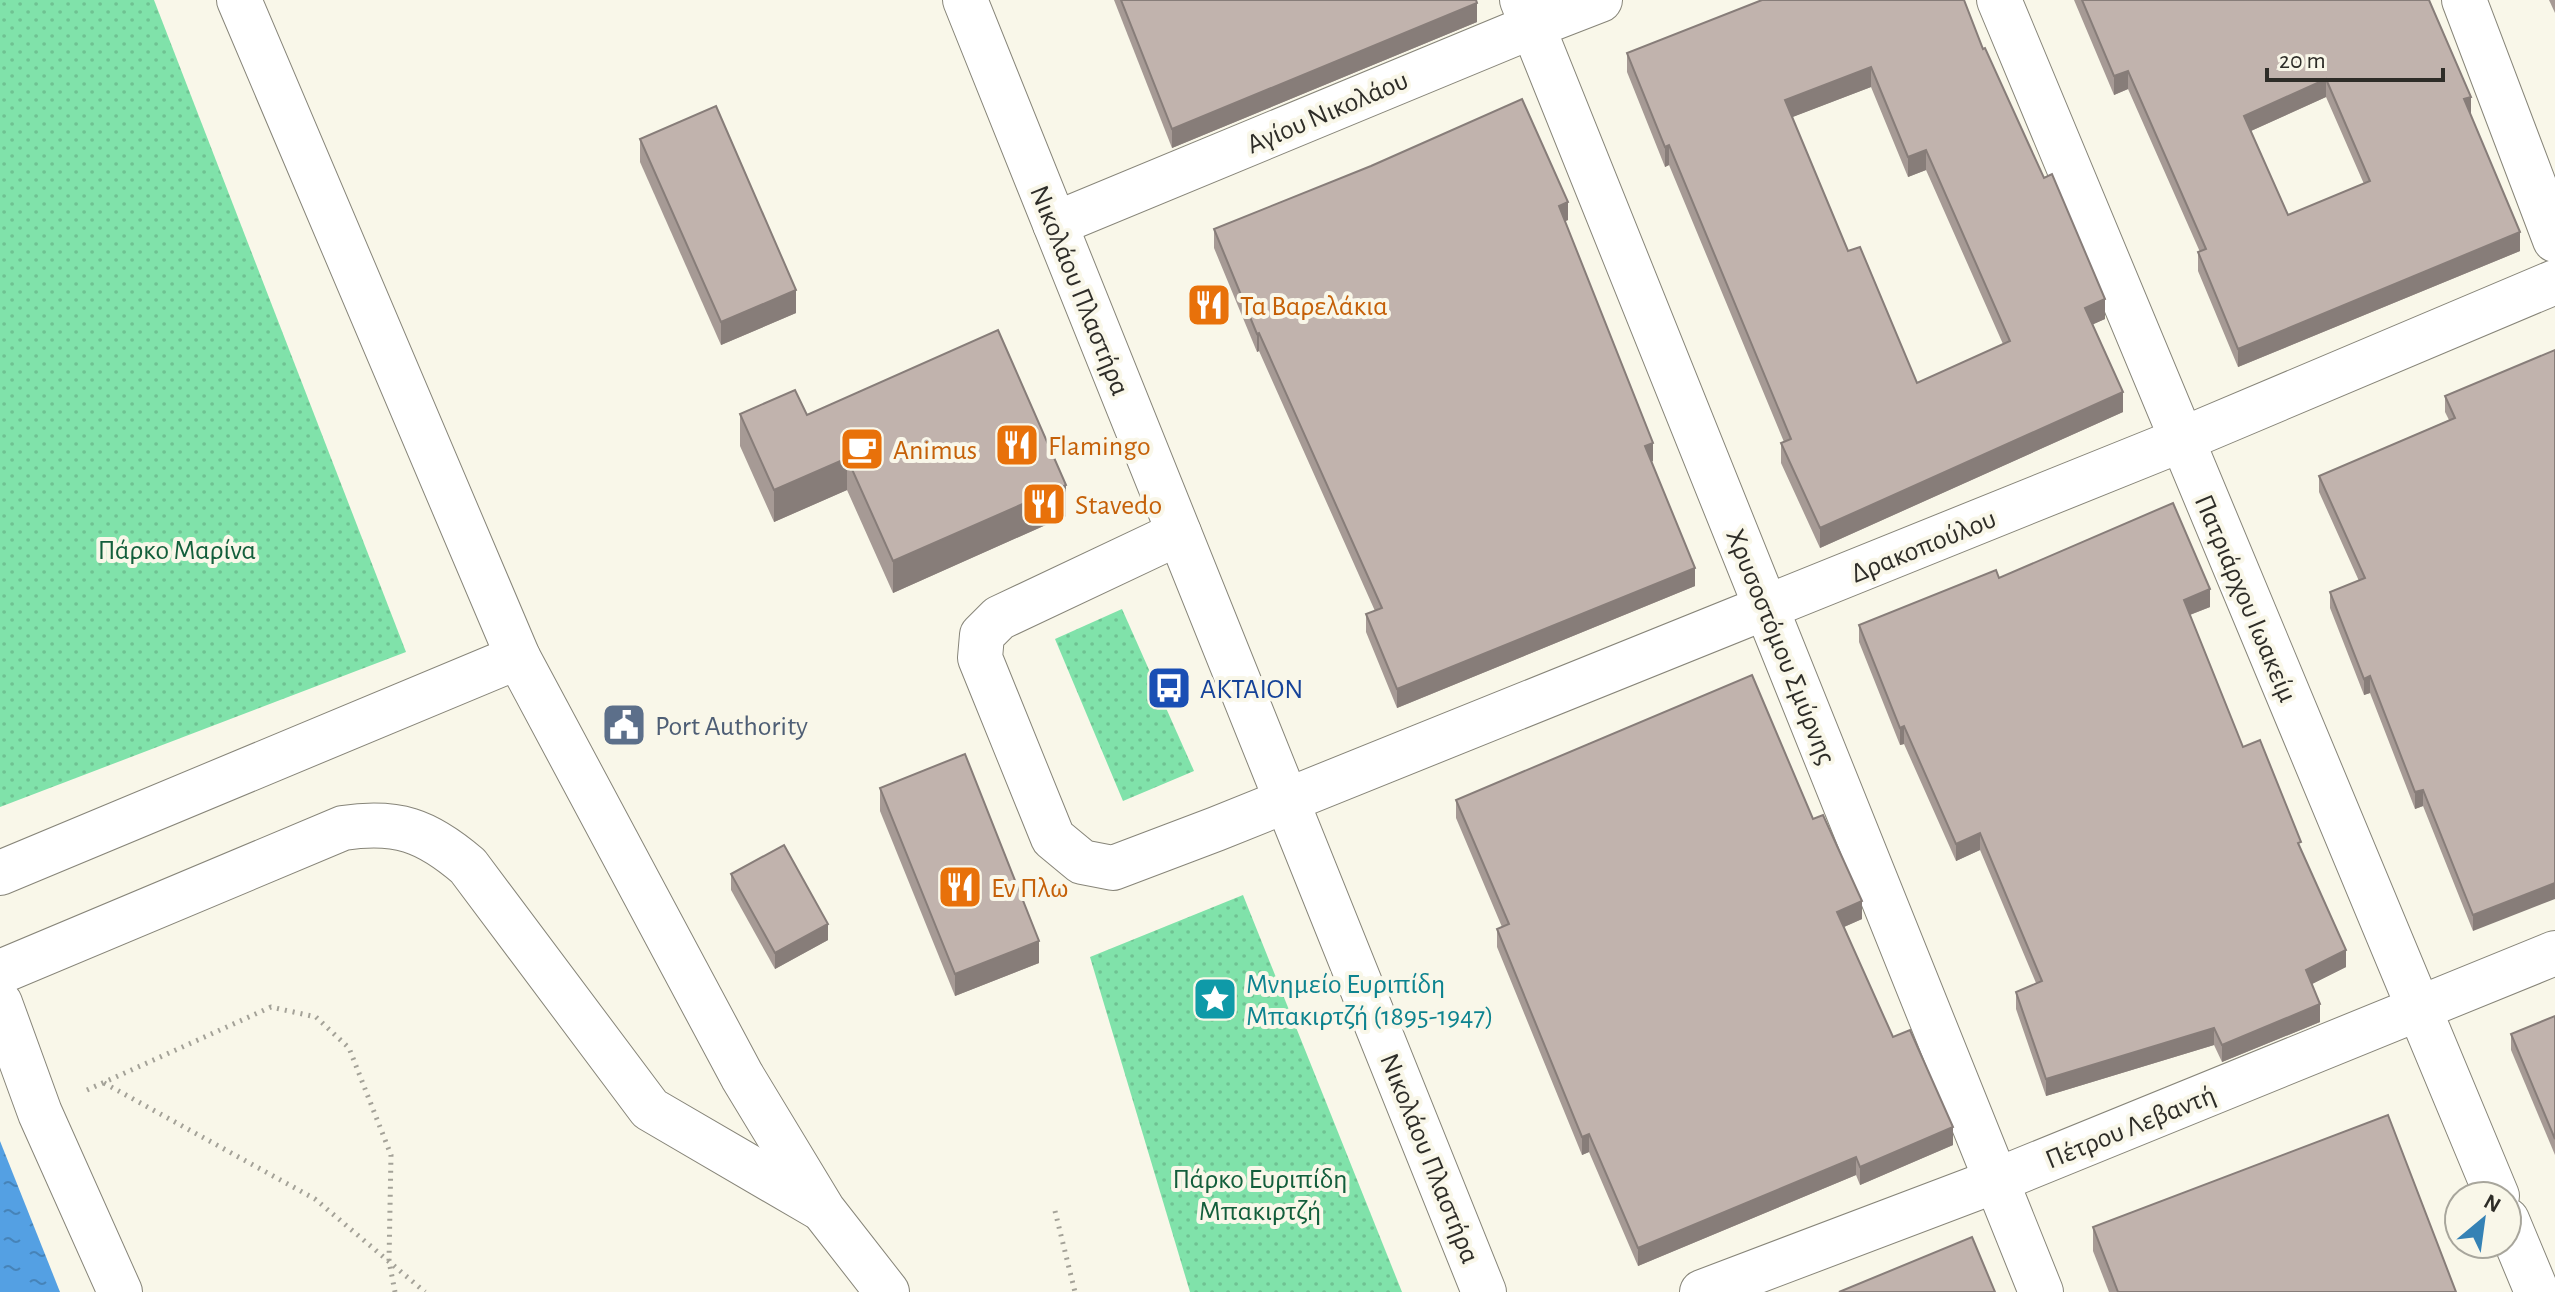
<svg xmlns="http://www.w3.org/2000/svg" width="2555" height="1292" viewBox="0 0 2555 1292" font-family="'Alegreya Sans',sans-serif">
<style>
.park{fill:url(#park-dots)}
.water{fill:url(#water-ripples)}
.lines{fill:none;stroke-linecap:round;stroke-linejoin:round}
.minor-casing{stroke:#878579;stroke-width:46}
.major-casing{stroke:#878579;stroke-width:46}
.path{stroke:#a4a298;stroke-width:5;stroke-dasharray:2 6;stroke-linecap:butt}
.minor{stroke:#fff;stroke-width:44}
.major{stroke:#fff;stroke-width:44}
.wall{fill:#a69a95;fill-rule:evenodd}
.shaded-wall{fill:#877d79}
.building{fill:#c1b3ad;stroke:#877d79;stroke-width:2;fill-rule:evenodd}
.labels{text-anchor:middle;stroke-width:8;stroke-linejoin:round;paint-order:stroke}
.street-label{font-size:28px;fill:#2e2d28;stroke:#f9f7e9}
.food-label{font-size:28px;fill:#c56008;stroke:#f9f7e9;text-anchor:start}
.park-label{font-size:28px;fill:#125e3b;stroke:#f9f7e9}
.transit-label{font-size:28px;fill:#164399;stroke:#f9f7e9;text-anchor:start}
.service-label{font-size:28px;fill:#4e5e75;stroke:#f9f7e9;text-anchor:start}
.culture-label{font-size:28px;fill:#0d838f;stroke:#f9f7e9;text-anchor:start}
</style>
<defs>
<pattern id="park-dots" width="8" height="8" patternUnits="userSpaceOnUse" patternTransform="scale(2)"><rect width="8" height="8" fill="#80e2aa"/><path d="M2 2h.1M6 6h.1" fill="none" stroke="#6fc292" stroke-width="1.8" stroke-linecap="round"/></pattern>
<pattern id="water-ripples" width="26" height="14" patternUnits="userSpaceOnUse" patternTransform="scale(2)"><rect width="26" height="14" fill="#54a0e3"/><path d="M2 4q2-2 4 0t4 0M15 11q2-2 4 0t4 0" fill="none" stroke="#4683b8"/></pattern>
</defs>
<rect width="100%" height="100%" fill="#f9f7e9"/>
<g class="park">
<polygon points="0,0 154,0 406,652 0,807"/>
<polygon points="1122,609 1194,771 1123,801 1055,639"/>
<polygon points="1243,895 1402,1292 1190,1292 1090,957"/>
</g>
<polygon class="water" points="0,1141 60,1292 0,1292"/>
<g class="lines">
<g class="minor-casing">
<g id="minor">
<polyline points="239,0 518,657 742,1076 823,1210 887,1292"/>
<polyline points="1522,0 2041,1292"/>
<polyline points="1999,0 2497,1196"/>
<polyline points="1055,224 1533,26 1600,0"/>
<polyline points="1179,533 999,618 982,635 980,658 1053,838 1082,862 1113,868 1216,829 2181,440 2555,282"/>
<polyline points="0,873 518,657"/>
<path d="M0 972 343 828C397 820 426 830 468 866L650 1109 818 1207"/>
<polyline points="0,1003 40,1113 120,1292"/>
<polyline points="2507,1220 2537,1292"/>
<polyline points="1702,1292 1995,1181 2555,953"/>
</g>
</g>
<g class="major-casing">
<g id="major">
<polyline points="965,0 1484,1292"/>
<polyline points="2464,0 2555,240"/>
</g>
</g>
<g class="path">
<polyline points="104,1083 315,1199 425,1292"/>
<polyline points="87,1090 271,1007 316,1017 349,1048 391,1155 389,1261 395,1292"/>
<polyline points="1055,1211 1075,1292"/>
</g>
<use href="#minor" class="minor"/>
<use href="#major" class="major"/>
</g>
<g class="wall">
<polygon points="1114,0 1476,0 1477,22 1172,148"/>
<path d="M2074 0H2429L2520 251 2238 367 2198 271V252H2200L2128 89 2114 95ZM2326 97 2364 184 2288 215 2251 131Z"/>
<polygon points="2549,0 2555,0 2555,13"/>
<path d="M1983 49 2105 319 2093 324 2123 412 1820 548 1781 463V443L1784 442 1669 165 1665 167 1627 72V53ZM1871 87 1908 177 1926 170 2003 344 1917 383 1848 251 1792 117Z"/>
<polygon points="640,139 796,313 721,345 640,162"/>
<polygon points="1568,220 1565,221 1653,461 1651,462 1695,586 1397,708 1366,632 1366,614 1375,611 1259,351 1257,352 1214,248 1214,229"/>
<polygon points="2555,350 2473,931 2423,806 2415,809 2370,693 2364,695 2330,608 2330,592 2359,581 2319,492 2319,476 2449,420 2445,412 2445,396"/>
<polygon points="740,414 807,415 1066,516 893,593 847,490 774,522 740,446"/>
<polygon points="1999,578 2210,607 2190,615 2243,747 2301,850 2346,967 2312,984 2320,1022 2222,1062 2214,1045 2046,1096 2016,1009 2016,992 2036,983 1980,850 1956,861 1904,744 1900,745 1859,642 1859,625"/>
<polygon points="880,788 1039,963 955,996 880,811"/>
<polygon points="1456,800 1813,819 1862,919 1844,927 1893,1037 1953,1145 1860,1185 1856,1175 1638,1266 1589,1152 1582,1155 1497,947 1497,929 1502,927 1456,818"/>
<polygon points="731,874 828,940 775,969 731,890"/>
<polygon points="2555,1016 2555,1155 2511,1050 2511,1034"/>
<polygon points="2093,1227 2456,1292 2109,1292 2093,1251"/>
</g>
<g class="shaded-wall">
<polygon points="1477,3 1477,22 1172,148 1172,129"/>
<polygon points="1871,67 1871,87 1785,120 1785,100"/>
<polygon points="2128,71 2128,89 2114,95 2114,76"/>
<polygon points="2326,79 2326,97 2244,134 2244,116"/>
<polygon points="2471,97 2471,115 2464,99"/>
<polygon points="1669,145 1669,165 1665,167 1665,147"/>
<polygon points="1926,150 1926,170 1908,177 1908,157"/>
<polygon points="1568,202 1568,220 1559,224 1559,206"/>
<polygon points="2520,232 2520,251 2238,367 2238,349"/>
<polygon points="796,290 796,313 721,345 721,322"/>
<polygon points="2105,299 2105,319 2085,328 2085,308"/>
<polygon points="1259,333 1259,351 1257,352 1257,334"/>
<polygon points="2123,392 2123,412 1820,548 1820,528"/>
<polygon points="1653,443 1653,461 1645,464 1645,446"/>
<polygon points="847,458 847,490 774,522 774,490"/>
<polygon points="1066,485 1066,516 893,593 893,561"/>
<polygon points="1695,568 1695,586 1397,708 1397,689"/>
<polygon points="2210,589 2210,607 2184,617 2184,600"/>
<polygon points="2370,676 2370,693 2364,695 2364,679"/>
<polygon points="1904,726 1904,744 1900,745 1900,728"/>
<polygon points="2423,790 2423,806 2415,809 2415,792"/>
<polygon points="1980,833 1980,850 1956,861 1956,844"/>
<polygon points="2555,883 2555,899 2473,931 2473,915"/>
<polygon points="1862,901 1862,919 1837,930 1837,912"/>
<polygon points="828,924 828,940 775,969 775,953"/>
<polygon points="1039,941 1039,963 955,996 955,974"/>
<polygon points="2346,950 2346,967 2306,987 2306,970"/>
<polygon points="2320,1004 2320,1022 2222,1062 2222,1045"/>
<polygon points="2214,1028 2214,1045 2046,1096 2046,1079"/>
<polygon points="1953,1127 1953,1145 1860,1185 1860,1167"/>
<polygon points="1589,1134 1589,1152 1582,1155 1582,1137"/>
<polygon points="1856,1157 1856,1175 1638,1266 1638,1248"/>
</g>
<g class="building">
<polygon points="1121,0 1476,0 1477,3 1172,129"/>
<path d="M1762 0H1964L1983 49 1985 48 2044 178 2052 174 2105 299 2085 308 2123 392 1820 528 1781 443 1791 439 1669 145 1665 147 1627 53ZM1871 67 1908 157 1926 150 2010 341 1917 383 1860 247 1848 251 1785 100Z"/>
<path d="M2082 0H2429L2471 97 2464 99 2520 232 2238 349 2198 252 2206 249 2128 71 2114 76ZM2326 79 2370 181 2288 215 2244 116Z"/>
<polygon points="1522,99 1568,202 1559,206 1653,443 1645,446 1695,568 1397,689 1366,614 1382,608 1259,333 1257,334 1214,229 1371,166"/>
<polygon points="716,106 796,290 721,322 640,139"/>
<polygon points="998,330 1066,485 893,561 847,458 774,490 740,414 795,390 807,415"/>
<polygon points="2555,350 2555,883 2473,915 2423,790 2415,792 2370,676 2364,679 2330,592 2365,578 2319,476 2455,418 2445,396"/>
<polygon points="2173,503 2210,589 2184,600 2243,747 2260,740 2301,842 2298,843 2346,950 2306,970 2320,1004 2222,1045 2214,1028 2046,1079 2016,992 2042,981 1980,833 1956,844 1904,726 1900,728 1859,625 1996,570 1999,578"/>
<polygon points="1752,675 1813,819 1823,815 1862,901 1837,912 1893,1037 1910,1030 1953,1127 1860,1167 1856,1157 1638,1248 1589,1134 1582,1137 1497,929 1509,924 1456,800"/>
<polygon points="965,754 1039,941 955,974 880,788"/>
<polygon points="784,845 828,924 775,953 731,874"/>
<polygon points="2555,1016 2555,1139 2511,1034"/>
<polygon points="2388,1115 2456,1292 2118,1292 2093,1227"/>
<polygon points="1972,1237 1995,1292 1839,1292"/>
</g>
<defs>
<g id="restaurant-square" transform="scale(2.3)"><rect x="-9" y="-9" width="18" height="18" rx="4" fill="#e8710a" stroke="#f9f7e9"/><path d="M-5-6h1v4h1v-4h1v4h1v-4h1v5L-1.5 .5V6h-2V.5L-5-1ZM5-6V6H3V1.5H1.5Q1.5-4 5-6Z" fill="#fff"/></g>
<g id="cafe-square" transform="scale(2.3)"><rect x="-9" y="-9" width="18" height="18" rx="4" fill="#e8710a" stroke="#f9f7e9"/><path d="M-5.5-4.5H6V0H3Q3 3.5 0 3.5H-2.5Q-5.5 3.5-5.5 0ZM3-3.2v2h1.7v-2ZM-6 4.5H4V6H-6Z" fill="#fff"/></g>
<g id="bus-square" transform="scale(2.3)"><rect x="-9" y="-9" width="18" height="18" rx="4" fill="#1a4fb4" stroke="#f9f7e9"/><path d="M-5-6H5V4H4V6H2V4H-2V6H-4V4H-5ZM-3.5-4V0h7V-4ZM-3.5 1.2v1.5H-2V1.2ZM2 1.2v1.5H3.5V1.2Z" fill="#fff"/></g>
<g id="civic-square" transform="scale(2.3)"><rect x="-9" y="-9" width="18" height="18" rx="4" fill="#5c6f8a" stroke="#f9f7e9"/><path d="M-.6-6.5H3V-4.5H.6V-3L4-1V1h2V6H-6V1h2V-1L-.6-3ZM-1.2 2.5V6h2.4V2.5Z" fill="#fff"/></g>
<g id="sight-square" transform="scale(2.3)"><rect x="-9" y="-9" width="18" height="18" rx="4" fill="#0f9aa8" stroke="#f9f7e9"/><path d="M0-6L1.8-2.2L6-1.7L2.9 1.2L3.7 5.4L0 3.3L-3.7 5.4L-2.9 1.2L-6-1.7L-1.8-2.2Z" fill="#fff"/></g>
</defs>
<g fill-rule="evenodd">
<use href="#restaurant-square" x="1209" y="305"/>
<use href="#restaurant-square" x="1017" y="445"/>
<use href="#cafe-square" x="862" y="449"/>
<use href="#restaurant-square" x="1044" y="504"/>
<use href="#bus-square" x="1169" y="688"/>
<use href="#civic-square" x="624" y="725"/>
<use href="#restaurant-square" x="960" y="887"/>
<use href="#sight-square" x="1215" y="999"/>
</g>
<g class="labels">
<g class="street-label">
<text transform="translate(1327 111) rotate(-23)" y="10">Αγίου Νικολάου</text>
<text transform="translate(1081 290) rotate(68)" y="10">Νικολάου Πλαστήρα</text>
<text transform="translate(1923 545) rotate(-22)" y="10">Δρακοπούλου</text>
<text transform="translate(2247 598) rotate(67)" y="10">Πατριάρχου Ιωακείμ</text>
<text transform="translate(1782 646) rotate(68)" y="10">Χρυσοστόμου Σμύρνης</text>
<text transform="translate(2130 1126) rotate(-22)" y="10">Πέτρου Λεβαντή</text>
<text transform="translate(1431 1158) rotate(68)" y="10">Νικολάου Πλαστήρα</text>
</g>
<g class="food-label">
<text x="1240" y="315">Τα Βαρελάκια</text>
<text x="1048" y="455">Flamingo</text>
<text x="893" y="459">Animus</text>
<text x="1075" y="514">Stavedo</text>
<text x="991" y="897">Εν Πλω</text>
</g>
<g class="park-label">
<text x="177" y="559">Πάρκο Μαρίνα</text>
<text x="1260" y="1188">Πάρκο Ευριπίδη<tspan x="1260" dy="32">Μπακιρτζή</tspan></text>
</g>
<g class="transit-label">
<text x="1200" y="698">ΑΚΤΑΙΟΝ</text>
</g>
<g class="service-label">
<text x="655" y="735">Port Authority</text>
</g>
<g class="culture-label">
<text x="1246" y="993">Μνημείο Ευριπίδη<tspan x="1246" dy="32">Μπακιρτζή (1895-1947)</tspan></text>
</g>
</g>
<g transform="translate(2483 1220) rotate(29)"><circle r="38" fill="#f9f7e9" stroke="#a8a69c" stroke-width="2"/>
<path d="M0-6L14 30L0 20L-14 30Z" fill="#3582b5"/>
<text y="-12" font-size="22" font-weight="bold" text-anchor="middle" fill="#2e2d28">N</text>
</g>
<path d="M2267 68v12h176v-12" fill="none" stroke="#2e2d28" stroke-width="4"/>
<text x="2279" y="68" font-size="24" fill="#2e2d28" stroke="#f9f7e9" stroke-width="6" paint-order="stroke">20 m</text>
</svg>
